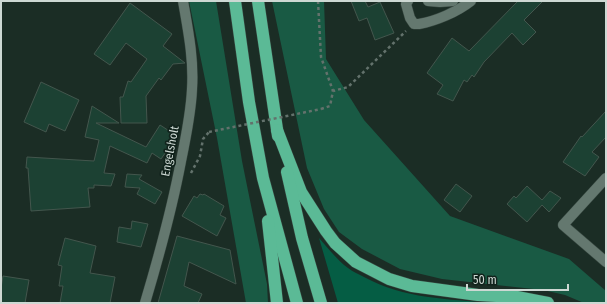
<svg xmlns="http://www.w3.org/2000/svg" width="607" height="304" viewBox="0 0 607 304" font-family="'Fira Sans Condensed',sans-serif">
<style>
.green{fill:#055d44}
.forest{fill:#195a44}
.building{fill:#1c4133;stroke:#43564d}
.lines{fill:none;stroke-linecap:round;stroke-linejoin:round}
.street-casing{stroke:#384841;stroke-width:11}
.highway-casing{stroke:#384841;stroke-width:13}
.path{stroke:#63726c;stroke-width:2.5;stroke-dasharray:3 3;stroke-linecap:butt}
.street{stroke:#64786f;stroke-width:10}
.highway{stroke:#5bba96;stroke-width:12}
.path-bridge{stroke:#63726c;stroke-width:2.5;stroke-dasharray:3 3;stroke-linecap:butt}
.labels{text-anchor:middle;stroke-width:3.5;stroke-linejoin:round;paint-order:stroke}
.street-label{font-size:12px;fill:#cdd8d3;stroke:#11231c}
</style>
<rect width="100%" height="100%" fill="#1b2d25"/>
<path class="green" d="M319 238C328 248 337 260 348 268 353 272 359 274 364 277 404 299 448 299 492 303H338Z"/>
<g class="forest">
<polygon points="189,1 216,1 242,161 267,284 268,303 246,303 217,138"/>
<polygon points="272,1 324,1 326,59 364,120 450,216 569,259 606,291 606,303 584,303 565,295 543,290 442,279 400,269 362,249 339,232 324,209 307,168"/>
</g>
<g class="building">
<polygon points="351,1 365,1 368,7 380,2 394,33 375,40 367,18 359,21"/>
<polygon points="518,1 543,1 524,20 536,32 523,45 512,33 484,62 474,77 472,75 467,82 464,80 453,101 437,94 443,85 427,73 452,38 469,51"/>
<polygon points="130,3 172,34 163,46 185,63 173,64 161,80 159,78 146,96 147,123 121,123 120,97 123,97 128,81 131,82 147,59 126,43 110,65 94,54"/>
<polygon points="41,82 79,100 65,131 49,124 46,132 24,122"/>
<polygon points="92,106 119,123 96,123 146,147 160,125 177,136 161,159 152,153 147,163 110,146 104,173 115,174 111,186 94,185 94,188 88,188 90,207 31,211 28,168 26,168 27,157 94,161 99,140 85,137"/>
<polygon points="606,111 606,137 592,152 599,157 585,176 563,162 581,136 582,137"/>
<polygon points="127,174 142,175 139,179 162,192 155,204 137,194 140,188 125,187"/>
<polygon points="456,184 472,196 460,212 444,200"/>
<polygon points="527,186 542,200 550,191 561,198 549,212 542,205 527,222 507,204 514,196 516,198"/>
<polygon points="200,194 203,195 204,194 224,206 220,215 226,218 217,236 182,216 194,196 197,198"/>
<polygon points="132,221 148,224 141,247 117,242 119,227 131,229"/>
<polygon points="177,236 230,250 236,284 189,262 184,286 202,294 198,303 158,303"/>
<polygon points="65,238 96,246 90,273 115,277 110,303 60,303 63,286 59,286 62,266 58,265"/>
<polygon points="3,276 29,280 25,303 1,303 1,288"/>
</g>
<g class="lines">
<g class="street-casing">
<g id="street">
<path d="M408 1 406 4 410 18 414 24H419C436 21 457 12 471 1"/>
<polyline points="428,1 440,2 453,1"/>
<polyline points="606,178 563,225 606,262"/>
<path d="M145 303C159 256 172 209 181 161 186 137 191 113 192 89 194 59 188 30 183 1"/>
</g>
</g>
<g class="highway-casing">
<g id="highway">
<polyline points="235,1 249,102 263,178 297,303"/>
<polyline points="258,1 278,136"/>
<polyline points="277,130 301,192 326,231 335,243 356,262 389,279 412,286 478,295 517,297 548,303"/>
<polyline points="287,172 302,238 321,303"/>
<polyline points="268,221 277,303"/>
</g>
</g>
<g class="path">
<polyline points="318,1 321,57 333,91"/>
<polyline points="321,109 330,106 333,91 348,87 406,31"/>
<polyline points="191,173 200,156 203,139 209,132"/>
</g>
<use href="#street" class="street"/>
<use href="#highway" class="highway"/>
<polyline class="path-bridge" points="209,132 321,109"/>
</g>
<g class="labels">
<g class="street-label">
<text transform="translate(170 151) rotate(-79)" y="4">Engelsholt</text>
</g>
</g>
<rect width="607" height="304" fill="none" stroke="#cdd8d3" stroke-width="4"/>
<path d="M467 284v6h101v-6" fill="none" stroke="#cdd8d3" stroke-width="2"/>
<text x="473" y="284" font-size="12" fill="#cdd8d3" stroke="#11231c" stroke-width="3" paint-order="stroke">50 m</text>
</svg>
